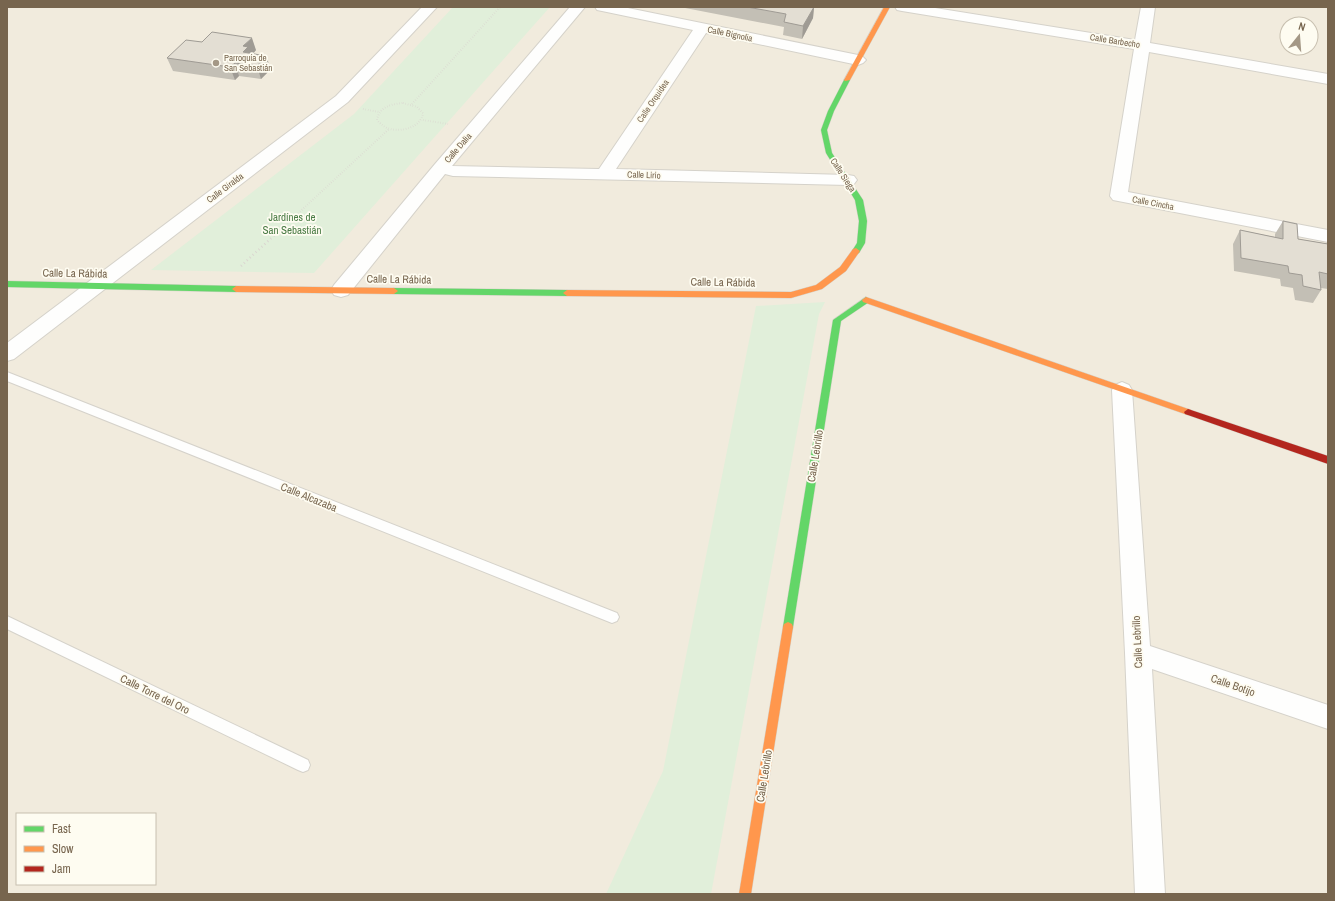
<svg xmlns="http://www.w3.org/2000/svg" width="1335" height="901" viewBox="0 0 1335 901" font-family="'Archivo Narrow',sans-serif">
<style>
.residential{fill:#f1ebdd;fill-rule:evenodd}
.green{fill:#e1efda}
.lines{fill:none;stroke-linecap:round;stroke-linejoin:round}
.lane-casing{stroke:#d5d2ca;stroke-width:2}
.street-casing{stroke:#d5d2ca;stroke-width:2}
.fast-casing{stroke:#d6d2c9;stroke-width:1}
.slow-casing{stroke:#d6d2c9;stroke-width:1}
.jam-casing{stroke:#d6d2c9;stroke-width:1}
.path-far1{stroke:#dad6d0;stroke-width:2;stroke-dasharray:0.5 2;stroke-linecap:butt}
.path{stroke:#dad6d0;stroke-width:2.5;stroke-dasharray:1 3;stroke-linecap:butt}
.lane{fill:#fefefd;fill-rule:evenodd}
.street{fill:#fefefd;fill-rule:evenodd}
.fast{fill:#63d668;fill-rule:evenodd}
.slow{fill:#ff974d;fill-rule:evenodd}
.jam{fill:#b3261e;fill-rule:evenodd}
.wall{fill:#c3bfb5}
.shaded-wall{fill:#9f9b94}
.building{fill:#e3ded3;stroke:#9f9b94}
.poi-dot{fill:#a49886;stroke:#fefcf1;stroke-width:1.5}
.labels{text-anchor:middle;stroke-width:3.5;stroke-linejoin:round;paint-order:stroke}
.far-street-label{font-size:9px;fill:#77654e;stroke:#fefcf1}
.far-poi-label{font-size:9px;fill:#77654e;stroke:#fefcf1;text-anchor:start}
.park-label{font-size:11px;fill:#4b7c46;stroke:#fefcf1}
.street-label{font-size:11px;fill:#77654e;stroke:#fefcf1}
</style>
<rect width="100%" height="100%" fill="#f8f6ef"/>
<path class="residential" d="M7 7H1328V894H7ZM1287 24H1311V48H1287ZM17 814H155V884H17Z"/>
<g class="green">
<polygon points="453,7 550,7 314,273 151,270 354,114"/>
<polygon points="825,302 819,314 711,894 606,894 663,771 756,306"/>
</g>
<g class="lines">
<g class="lane-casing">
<g id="lane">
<polygon points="7,372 617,613 619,617 617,621 612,623 7,381"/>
<polygon points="7,616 308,760 310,765 308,770 303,772 298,770 7,629"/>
</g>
</g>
<g class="street-casing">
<g id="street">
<polygon points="422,7 437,7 348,102 14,359 7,361 7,343 336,96"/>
<polygon points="570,7 585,7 452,166 599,169 693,30 602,11 597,10 595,7 623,7 858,55 863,57 866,60 863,63 858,65 706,33 616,169 848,175 854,176 857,180 854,184 848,185 453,176 445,174 348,295 341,297 334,295 331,290 334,285 435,164"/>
<polygon points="895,7 929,7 1135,40 1141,7 1155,7 1150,43 1328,74 1328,84 1149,52 1128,192 1328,230 1328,242 1113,200 1110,196 1134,49 902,11 897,10"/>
<polygon points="1122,382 1129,385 1132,390 1150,646 1328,705 1328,729 1152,669 1165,894 1135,894 1125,653 1112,390 1115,385"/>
</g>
</g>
<g class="fast-casing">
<g id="fast">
<polygon points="847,78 850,80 834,111 827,130 832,153 863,200 867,221 865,243 859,253 856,254 852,251 857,243 859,221 855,200 826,153 821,130 828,111 844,80"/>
<polygon points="7,281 236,286 240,289 236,292 7,287"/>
<polygon points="394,288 567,290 571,293 567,296 394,294 390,291"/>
<polygon points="866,297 870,300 869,302 841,321 793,627 792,630 788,632 784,630 783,627 833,320"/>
</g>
</g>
<g class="slow-casing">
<g id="slow">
<polygon points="884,7 890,7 850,80 845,81 844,80"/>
<polygon points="856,248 860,251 846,271 822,289 791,298 567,296 563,293 567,290 791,292 816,285 840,267 853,249"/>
<polygon points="236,286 394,288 398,291 394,294 236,292 232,289"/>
<polygon points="866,297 1191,410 1192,412 1188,415 1185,414 863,302 862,300"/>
<polygon points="788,622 792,624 793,627 751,894 739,894 783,627 784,624"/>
</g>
</g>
<g class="jam-casing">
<polygon id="jam" points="1188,409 1328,456 1328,464 1185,414 1184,412"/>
</g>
<g class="path-far1">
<path d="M403 103 417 107 423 113C421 128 400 133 387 128 383 126 380 123 377 120 379 107 391 104 403 103Z"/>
<polyline points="412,104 500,7"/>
<polyline points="363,109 379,112"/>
<polyline points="423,120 448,124"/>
<polyline points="278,232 389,129"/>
</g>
<polyline class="path" points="241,266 279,231"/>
<use href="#lane" class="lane"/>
<use href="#street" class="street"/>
<use href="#fast" class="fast"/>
<use href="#slow" class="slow"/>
<use href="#jam" class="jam"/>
</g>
<g class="wall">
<polygon points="680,7 814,7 813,18 802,39 783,35 784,27"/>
<polygon points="256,50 253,54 271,69 261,79 239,76 235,80 173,71 167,58"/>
<polygon points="1283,221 1298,239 1328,244 1328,289 1321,288 1321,290 1313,303 1295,300 1293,288 1281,286 1280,279 1234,271 1233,244 1240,230 1275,237 1275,234"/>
</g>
<g class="shaded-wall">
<polygon points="814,7 813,18 802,39 803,26"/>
<polygon points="252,38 256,50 251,56 253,60 248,65 243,52 243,46"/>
<polygon points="266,56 271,69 261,79 257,66"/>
<polygon points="235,63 239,76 235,80 230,67"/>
</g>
<g class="building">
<polygon points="747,7 814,7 803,26 784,22 786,14"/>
<polygon points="212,32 252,38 243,46 248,47 243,52 266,56 257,66 235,63 230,67 167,58 186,40 202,42"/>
<polygon points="1283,221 1297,224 1298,239 1328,244 1328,274 1319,272 1321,290 1303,286 1302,275 1289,273 1288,266 1241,258 1240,230 1283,239"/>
</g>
<circle class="poi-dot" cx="216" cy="63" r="4"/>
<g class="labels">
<g class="far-street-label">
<text transform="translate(730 34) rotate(12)" y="3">Calle Bignolia</text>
<text transform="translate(1115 41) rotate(9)" y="3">Calle Barbecho</text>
<text transform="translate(653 101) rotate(-56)" y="3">Calle Orquídea</text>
<text transform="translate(458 148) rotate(-49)" y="3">Calle Dalia</text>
<text transform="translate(644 175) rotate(2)" y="3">Calle Lirio</text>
<text transform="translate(843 175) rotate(57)" y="3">Calle Siega</text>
<text transform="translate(225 188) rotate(-37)" y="3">Calle Giralda</text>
<text transform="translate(1153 203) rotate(11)" y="3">Calle Cincha</text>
</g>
<g class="far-poi-label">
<text x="224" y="61">Parroquía de<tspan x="224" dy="10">San Sebastián</tspan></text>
</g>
<g class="park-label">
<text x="292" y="221">Jardínes de<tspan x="292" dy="13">San Sebastián</tspan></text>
</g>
<g class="street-label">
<text transform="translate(75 273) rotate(1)" y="4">Calle La Rábida</text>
<text transform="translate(399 279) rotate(1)" y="4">Calle La Rábida</text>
<text transform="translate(723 282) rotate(1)" y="4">Calle La Rábida</text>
<text transform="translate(815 456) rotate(-81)" y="4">Calle Lebrillo</text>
<text transform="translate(309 497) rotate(22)" y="4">Calle Alcazaba</text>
<text transform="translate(1137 642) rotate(-93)" y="4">Calle Lebrillo</text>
<text transform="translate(1233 685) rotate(19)" y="4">Calle Botijo</text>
<text transform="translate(155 694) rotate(26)" y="4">Calle Torre del Oro</text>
<text transform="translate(764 776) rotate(-81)" y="4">Calle Lebrillo</text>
</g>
</g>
<rect width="1335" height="901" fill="none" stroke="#77654e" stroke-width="16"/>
<rect x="16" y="813" width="140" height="72" fill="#fefcf1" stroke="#c8c0b0"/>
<rect x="24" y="826" width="20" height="6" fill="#63d668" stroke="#c8c0b0"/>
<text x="52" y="833" font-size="12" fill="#77654e">Fast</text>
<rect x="24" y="846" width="20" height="6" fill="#ff974d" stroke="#c8c0b0"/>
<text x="52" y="853" font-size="12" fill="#77654e">Slow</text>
<rect x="24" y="866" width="20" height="6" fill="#b3261e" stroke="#c8c0b0"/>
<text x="52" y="873" font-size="12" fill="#77654e">Jam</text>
<g transform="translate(1299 36) rotate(17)"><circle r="19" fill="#fefcf1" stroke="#c8c0b0"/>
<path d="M0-3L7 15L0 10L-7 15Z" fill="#a49886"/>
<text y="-6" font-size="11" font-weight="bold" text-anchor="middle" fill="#77654e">N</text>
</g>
</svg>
